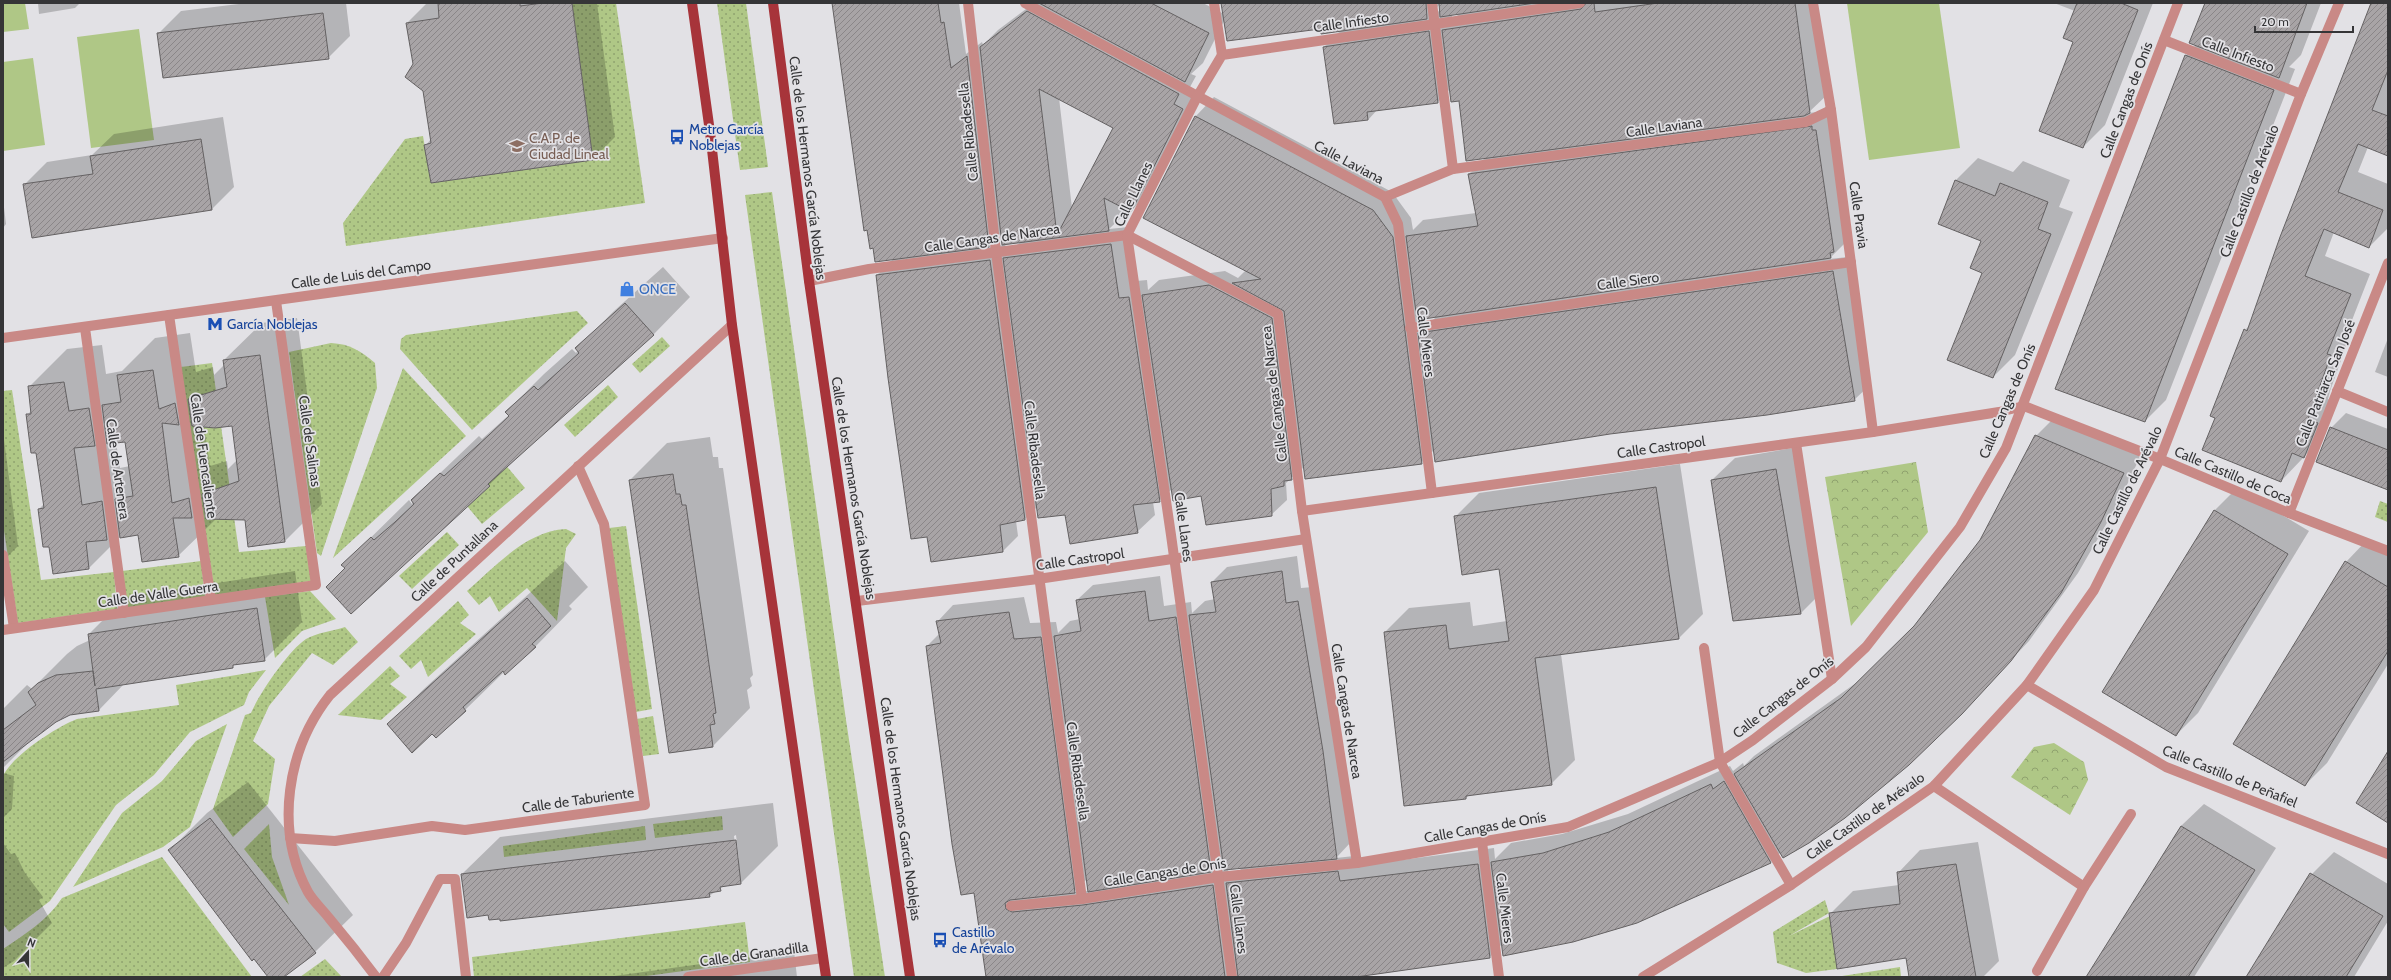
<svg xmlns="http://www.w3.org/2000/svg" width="2391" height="980" viewBox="0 0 2391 980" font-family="Cabin,sans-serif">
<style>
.park{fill:url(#park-crowns)}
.garden{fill:url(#garden-dots)}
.pitch{fill:#afc786}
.shadow{fill:#0003;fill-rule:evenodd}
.building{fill:url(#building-hatch);stroke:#646162;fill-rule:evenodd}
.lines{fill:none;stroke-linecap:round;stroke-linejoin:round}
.lane{stroke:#c98986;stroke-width:10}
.street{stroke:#c98986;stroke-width:10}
.primary{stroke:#a7343a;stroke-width:10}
.labels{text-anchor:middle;stroke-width:3.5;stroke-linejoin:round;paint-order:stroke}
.street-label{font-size:14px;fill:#353537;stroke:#e2e1e5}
.transit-label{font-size:14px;fill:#164399;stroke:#e2e1e5;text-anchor:start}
.education-label{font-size:14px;fill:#785e54;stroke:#e2e1e5;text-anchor:start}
.shop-label{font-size:14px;fill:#366cbe;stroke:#e2e1e5;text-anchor:start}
</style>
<defs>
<pattern id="park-crowns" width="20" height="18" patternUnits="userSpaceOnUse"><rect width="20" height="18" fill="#afc786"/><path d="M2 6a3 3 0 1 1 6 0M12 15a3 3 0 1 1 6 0" fill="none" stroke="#8fa26e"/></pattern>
<pattern id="garden-dots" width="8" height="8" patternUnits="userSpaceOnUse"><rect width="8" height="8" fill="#afc786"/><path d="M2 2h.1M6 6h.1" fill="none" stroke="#8fa26e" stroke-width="1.8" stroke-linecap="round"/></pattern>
<pattern id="building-hatch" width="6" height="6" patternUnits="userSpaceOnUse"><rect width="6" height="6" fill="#a8a4a6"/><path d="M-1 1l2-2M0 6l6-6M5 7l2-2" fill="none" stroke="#8a8688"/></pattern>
</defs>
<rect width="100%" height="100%" fill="#e2e1e5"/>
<g class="park">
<polygon points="1916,462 1928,532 1851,626 1825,477"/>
<polygon points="2054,743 2084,762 2088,780 2070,815 2011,777 2034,747"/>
</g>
<g class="garden">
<polygon points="572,3 616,3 645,203 346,246 343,223 405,139 423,136 431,183 593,160"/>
<polygon points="717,3 746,3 768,167 740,170"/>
<polygon points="772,192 846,720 885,977 854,977 745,195"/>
<polygon points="577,311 588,323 472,430 400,349 401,339 406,335"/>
<polygon points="662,337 670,346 640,373 632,364"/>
<path d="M331 343C350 344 361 351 375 363L377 388 321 556 317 553 289 352Z"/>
<polygon points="212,363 239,552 306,546 311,581 215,595 181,367"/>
<polygon points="403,368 466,436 333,558"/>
<polygon points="608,385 618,397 575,437 564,425"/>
<polygon points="12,390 41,580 114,572 117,609 18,623 3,524 3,391"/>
<polygon points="488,444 525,488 482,524 467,506 468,462"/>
<polygon points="2380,501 2388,504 2388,522 2375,517"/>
<polygon points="626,526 652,709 636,712 609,528"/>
<path d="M566 529 576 534 566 548 557 621 527 588 499 612 490 596 479 605 467 591C496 566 526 531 566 529Z"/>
<polygon points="447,532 459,545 412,589 399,576"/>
<polygon points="201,561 205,597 127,608 122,571"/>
<polygon points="310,591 336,619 302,631 275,658 265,597"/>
<polygon points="458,601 469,615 460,623 476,634 428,677 421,660 411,669 399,656"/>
<path d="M345 627 358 642 333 665 312 653 269 706 253 741 275 759 268 804 233 837 213 809 245 715 251 713C259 694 289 650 306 639 316 633 333 631 345 627Z"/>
<polygon points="390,666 400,676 390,684 407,697 381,720 338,715"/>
<path d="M266 670 249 692 244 705 190 732 154 775 116 805 50 901 9 932 3 924V776C12 756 56 727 77 719L179 705 176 685Z"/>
<polygon points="653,716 659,754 643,756 637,719"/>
<polygon points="227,724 190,827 163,847 73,887 122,813 162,781 196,741"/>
<polygon points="722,816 723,830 655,838 653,824"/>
<polygon points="269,824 272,857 289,905 244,849"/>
<polygon points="645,826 646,840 504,857 503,846"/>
<path d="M162 857 252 977H3V949C25 934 47 921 62 898Z"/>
<polygon points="1825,900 1829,913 1789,936 1830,916 1837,969 1806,973 1777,963 1773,932"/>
<polygon points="745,922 750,962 639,977 474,977 472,957"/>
<polygon points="325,959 342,977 300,977"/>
<polygon points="1900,967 1901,977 1842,976"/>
</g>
<g class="pitch">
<polygon points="3,3 25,3 29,29 3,32"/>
<polygon points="1847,3 1939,3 1960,148 1869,160"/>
<polygon points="139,29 154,140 91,148 77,37"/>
<polygon points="33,58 45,145 3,151 3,62"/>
</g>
<g class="shadow">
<polygon points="38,3 80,3 75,8 39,14"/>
<polygon points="247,3 346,3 350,36 328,58 159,33 181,11"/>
<polygon points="427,3 597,3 615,137 593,159 431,182 426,145 431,139 424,91 414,65 407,23"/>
<path d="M832 3H959L966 54 982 42 983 45 998 30 1034 3H1203L1224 14 1222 3H1815L1828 94 1808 113 1828 111 1847 241 1829 259 1848 257 1870 385 1854 400 1434 450 1421 463 1304 467 1286 483 1287 500 1271 515 1172 489 1159 501 1153 502 1155 515 1137 532 1039 505 1025 519 1016 521 1018 536 1003 551 877 275 894 258ZM1439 5 1440 11 1432 13ZM1460 13 1452 21V14ZM1225 19 1341 30 1324 47 1368 120 1378 109 1438 102 1450 89 1460 100 1486 157 1469 174 1476 213 1423 220 1413 230 1411 218 1392 192 1214 97 1196 116 1144 217 1246 270 1238 278 1225 271 1159 280 1148 290 1147 280 1136 281 1128 227 1109 229 1126 213 1125 207 1131 211 1148 194 1200 92 1190 87 1196 76 1191 74 1203 63ZM1059 98 1115 128 1072 208ZM1001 233 1003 245 987 247ZM1021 241 1007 256 1005 243ZM1437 316 1425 328 1424 318Z"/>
<polygon points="2054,3 2153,3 2105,125 2083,147 2075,42 2075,11"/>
<polygon points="2206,3 2321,3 2301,55 2289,67 2295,69 2166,400 2145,421 2185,56 2196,45"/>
<polygon points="2372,3 2388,3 2388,155 2368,147 2358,172 2388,184 2388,228 2369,247 2334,232 2325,256 2370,274 2347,333 2350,335 2330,391 2328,399 2337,403 2324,436 2281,481 2216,417 2245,330 2251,324 2312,154"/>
<polygon points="223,117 234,187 211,210 25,184 47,162 92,155 114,134"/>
<polygon points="1978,158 2013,172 2023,161 2070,180 2059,207 2073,212 2015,355 1993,377 1983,273 1983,241 1939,223 1956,180"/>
<polygon points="3,199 6,224 3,228"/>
<polygon points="663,267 690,297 653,335 521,454 489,485 346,568 343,565 409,500 412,504 412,500 479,436 482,439 509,415 506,412 544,374 572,349 576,353 578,350 577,348 614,311"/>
<path d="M297 318 322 504 285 541 246 519H216L178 556 139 534 120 537 89 568 50 545 39 509 44 504 37 452 27 415 32 410 29 387 67 349 102 345 106 374 122 371 155 338 190 333 196 372 213 367 214 375 225 364 224 360 262 323ZM233 425 237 460 228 469 227 461 210 466 204 426ZM126 440 130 466 120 468 116 442Z"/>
<polygon points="2388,338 2388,377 2375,372"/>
<polygon points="2346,413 2388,429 2388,489 2331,428"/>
<path d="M2054 418 2141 455 2119 502 2078 573 2029 641 1961 713 1781 852 1770 863 1502 944 1490 957 1353 977H987L975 892 927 646 940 633 938 621 953 605 1024 597 1030 623 1056 622 1058 633 1070 621 1080 619 1077 600 1093 585 1160 576 1164 606 1191 602 1192 613 1205 601 1215 599 1212 582 1227 567 1297 556 1301 588 1313 587 1351 842 1336 858 1354 856 1355 866 1494 848 1495 859 1511 843 1562 834 1628 814 1730 766 1733 771 1743 763 1744 766 1754 756 1860 680 1915 626 1981 541 2036 436ZM1223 858 1225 870 1209 872ZM1243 867 1230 880 1228 869ZM1087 879 1088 891 1074 892Z"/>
<polygon points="3,432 18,546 3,561"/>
<polygon points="710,437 713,457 718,457 719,468 723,468 753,675 750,678 752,686 747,690 750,708 713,746 630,480 667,443"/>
<polygon points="1798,447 1823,591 1801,613 1734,620 1712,480 1735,458"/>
<polygon points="1680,464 1703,614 1679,638 1561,654 1575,760 1551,784 1469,795 1466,798 1385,632 1409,608 1470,602 1473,626 1507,621 1500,568 1455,517 1479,493"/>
<polygon points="2237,488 2309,531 2198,713 2176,735 2104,691 2215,510"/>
<polygon points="2368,539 2388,551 2388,664 2327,763 2305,785 2346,562"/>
<polygon points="565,561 588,587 569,606 572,609 535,647 501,671 503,673 465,710 432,733 388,724 426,687"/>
<polygon points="295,571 302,622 264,660 236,663 232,667 125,683 99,710 69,714 55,721 32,739 3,768 3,709 27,685 32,689 67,654 77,646 90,640 89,634 126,597"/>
<polygon points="3,773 14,776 12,809 3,818"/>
<polygon points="248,782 353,915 315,952 282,977 269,977 170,850 207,813"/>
<path d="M773 803 778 846 741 883 725 885 709 896 501 918 489 914 462 874 500 837ZM736 835 739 861H737L734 836Z"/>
<polygon points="2204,804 2276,848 2194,977 2087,977 2181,826"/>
<polygon points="1978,842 1999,961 1983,977 1910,977 1906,957 1830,914 1853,891 1899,885 1898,873 1920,850"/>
<polygon points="3,843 11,854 15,853 25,873 43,897 39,900 52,923 14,961 3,968"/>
<polygon points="2334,852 2388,884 2388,921 2354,977 2247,977 2312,874"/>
<polygon points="794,951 797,977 607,977"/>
</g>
<g class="building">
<polygon points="438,3 520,3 520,6 543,3 572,3 593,160 431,183 424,145 431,143 423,91 405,77 413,64 406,23 439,18"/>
<polygon points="832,3 938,3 941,23 944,22 951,68 967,56 989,247 875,262 873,248 870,249 867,230 864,231"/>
<polygon points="1039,3 1151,3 1209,33 1185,82"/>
<polygon points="1221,3 1426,3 1427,19 1321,34 1320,29 1227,41"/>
<polygon points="1439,3 1535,3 1440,17"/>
<polygon points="1586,3 1594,3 1595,12 1658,3 1795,3 1810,113 1804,116 1466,161 1459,101 1451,102 1442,30 1581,9"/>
<polygon points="2077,3 2121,3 2138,10 2083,148 2039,131 2073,42 2063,38"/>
<polygon points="2205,3 2307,3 2279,78 2189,43"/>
<polygon points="2371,3 2388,3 2388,70 2372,110 2388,116 2388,156 2358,144 2338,192 2383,210 2369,248 2324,229 2305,276 2351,294 2327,354 2331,355 2308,419 2318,423 2304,458 2292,453 2281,482 2202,450 2215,418 2210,416 2244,329 2247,331 2280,237"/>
<path d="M1027 11 1179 94 1174 104 1183 109 1131 212 1104 198 1109 231 1002 245 980 47ZM1039 89 1113 128 1057 235Z"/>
<polygon points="323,13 329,59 163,78 157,33"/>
<polygon points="1429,31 1438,103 1367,112 1368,120 1334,124 1323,47"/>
<polygon points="2185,55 2274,90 2145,422 2055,389"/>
<polygon points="1195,116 1373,210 1393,237 1422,464 1305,479 1284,311 1232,283 1261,279 1143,218"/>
<polygon points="1812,126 1812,130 1816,130 1834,252 1830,253 1831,258 1417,320 1406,236 1478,226 1468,174"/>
<polygon points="201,139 212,210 32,238 23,184 93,174 90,156"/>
<polygon points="1955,180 1995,196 2000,183 2048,202 2038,229 2051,234 1993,378 1947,360 1982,273 1970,268 1981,241 1938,224"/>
<polygon points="1111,244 1119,298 1129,297 1160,502 1133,505 1138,533 1070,544 1065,515 1038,518 1003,258"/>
<polygon points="990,260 1025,520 1000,525 1003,552 931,562 927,537 911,539 888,378 876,275"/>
<polygon points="1833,271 1855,401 1767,415 1610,434 1435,462 1418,333"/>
<polygon points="1209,285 1272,318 1292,480 1284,481 1284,486 1271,489 1272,516 1206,525 1201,496 1173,501 1142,295"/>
<polygon points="625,303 654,335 488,484 490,486 351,614 326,587 345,568 341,565 371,537 374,540 395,522 414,504 411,500 440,473 444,476 489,435 509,416 505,412 534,386 538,390 579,353 575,348"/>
<polygon points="260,355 285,542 248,547 245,520 206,519 202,494 239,481 232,426 215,428 192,426 188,399 227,387 223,360"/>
<polygon points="153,370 159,409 175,403 179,425 162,423 172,503 189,498 192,518 173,518 179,557 142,562 138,535 120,538 115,499 133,496 125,442 107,444 102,405 121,402 117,375"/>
<polygon points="64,382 69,411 89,408 95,446 74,448 78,475 82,505 102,501 107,540 86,542 89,569 53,574 49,547 43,547 38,509 44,508 40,480 36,453 31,453 26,414 31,414 28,386"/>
<polygon points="2330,427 2388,450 2388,490 2316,462"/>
<polygon points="2035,435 2124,473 2101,522 2061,593 2011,661 1962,714 1909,765 1845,818 1809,843 1783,858 1734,774 1841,698 1914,626 1980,540"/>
<polygon points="1776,469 1801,614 1733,621 1711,480"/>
<polygon points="673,474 676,494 680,494 682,505 686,505 716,713 713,714 715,724 710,725 713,747 669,753 629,480"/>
<polygon points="1656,487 1679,639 1535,658 1552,785 1466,796 1466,799 1404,806 1384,632 1446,625 1449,649 1509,641 1499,569 1462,575 1454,516"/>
<polygon points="2214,510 2288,554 2176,736 2102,692"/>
<polygon points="2345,561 2388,587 2388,651 2305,786 2233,744"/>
<polygon points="1282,571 1286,603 1298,601 1323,751 1337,859 1224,870 1189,615 1216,612 1211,582"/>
<polygon points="1145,591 1149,621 1176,617 1211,872 1088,892 1054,636 1081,631 1076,600"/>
<polygon points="527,598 551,626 532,644 536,647 505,675 503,671 463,707 466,711 436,738 432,734 412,753 387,724"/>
<polygon points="257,608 265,661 233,665 233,668 96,689 99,711 70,715 56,722 3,762 3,730 36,705 28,692 38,683 56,675 93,671 95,686 88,634"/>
<polygon points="1009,612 1014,639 1041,637 1075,893 1010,900 1005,903 1006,909 1012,912 1083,905 1213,885 1225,977 986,977 974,893 961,895 952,844 926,646 941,643 936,621"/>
<polygon points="2388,751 2388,823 2356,803"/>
<polygon points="1724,781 1771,863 1637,923 1573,942 1503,956 1491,862 1543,853 1609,832 1711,784 1713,789"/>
<polygon points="210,818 316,953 284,977 268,977 254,959 252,961 168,850"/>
<polygon points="2181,826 2255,870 2188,977 2086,977"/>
<polygon points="736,840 741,884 720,887 721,891 709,893 710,897 500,921 500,919 489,920 488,915 467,918 461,874"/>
<polygon points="1478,864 1490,958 1356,977 1238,977 1226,883 1338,871 1340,881"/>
<polygon points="1956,864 1976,977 1909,977 1906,958 1837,969 1829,913 1900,904 1897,872"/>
<polygon points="2310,873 2383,916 2346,977 2246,977"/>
</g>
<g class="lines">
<g class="lane">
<polyline points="1214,3 1222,55"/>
<polyline points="1704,648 1720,762"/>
<polyline points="1934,786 2084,887"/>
<polyline points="2037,971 2084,887 2131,814"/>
</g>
<g class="street">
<polyline points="968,3 996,252 1082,899"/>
<polyline points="1025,3 1385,197 1453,169 1806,122 1831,110"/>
<polyline points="1432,3 1453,169"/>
<polyline points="1813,3 1831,110 1873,432"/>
<polyline points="2164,40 2301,94"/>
<polyline points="1385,197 1398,224 1432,493"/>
<polyline points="809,281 869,269 1127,235 1278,314 1302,511 1357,863"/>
<polyline points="169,315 211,600"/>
<polyline points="85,328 124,613"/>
<polyline points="1410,328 1851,262"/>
<polyline points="3,338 723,238"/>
<polyline points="2337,391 2388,412"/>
<polyline points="1796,443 1832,679"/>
<polyline points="1302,511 1873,432 1999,412 2024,406 2160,459 2289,513 2388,551"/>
<polyline points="2289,513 2388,263"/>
<polyline points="3,555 14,628"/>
<polyline points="857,601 1038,579 1306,539"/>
<polyline points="3,630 316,585 276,301"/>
<polyline points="2027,685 2166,767 2388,854"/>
<polyline points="1720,762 1791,885"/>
<polyline points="290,838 335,841 432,826 465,830 645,805 604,524 578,466"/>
<polyline points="1482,842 1499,977"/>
<polyline points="1011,906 1082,899 1219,877 1357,863 1568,827 1720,762 1753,740 1832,679 1866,647 1960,527 2006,448 2178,3"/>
<path d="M376 977C361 957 345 937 329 918 322 909 313 901 308 892 274 829 287 749 330 695L732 325"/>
<polyline points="383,977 406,943 440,879 455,879 466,977"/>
<polyline points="688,977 823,958"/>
<polyline points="1232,977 1171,535 1127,235 1197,97 1222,55 1580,3"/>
<polyline points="1643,977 1791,885 1934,786 2027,685 2094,590 2160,459 2301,94 2339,3"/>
</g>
<g class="primary">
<polyline points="692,3 710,132 732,325 826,977"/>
<polyline points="773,3 809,281 910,977"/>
</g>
</g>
<defs>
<g id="bus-bare" transform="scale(1.2)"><path d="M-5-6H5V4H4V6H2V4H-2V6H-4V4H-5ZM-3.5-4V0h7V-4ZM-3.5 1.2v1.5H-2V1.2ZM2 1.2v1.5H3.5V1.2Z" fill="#1a4fb4" stroke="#e2e1e5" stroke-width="2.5" paint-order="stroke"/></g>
<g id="school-bare" transform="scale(1.2)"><path d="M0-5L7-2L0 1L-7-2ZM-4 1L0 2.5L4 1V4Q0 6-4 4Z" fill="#8d6e63" stroke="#e2e1e5" stroke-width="2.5" paint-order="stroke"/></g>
<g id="shop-bare" transform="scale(1.2)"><path d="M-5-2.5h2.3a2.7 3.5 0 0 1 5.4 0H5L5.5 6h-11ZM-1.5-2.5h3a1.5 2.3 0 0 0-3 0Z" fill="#3f7fe0" stroke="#e2e1e5" stroke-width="2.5" paint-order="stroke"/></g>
<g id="metro-bare" transform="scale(1.2)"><path d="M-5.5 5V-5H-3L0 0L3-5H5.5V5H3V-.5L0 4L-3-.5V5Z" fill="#1a4fb4" stroke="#e2e1e5" stroke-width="2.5" paint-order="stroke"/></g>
</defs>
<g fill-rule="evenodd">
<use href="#bus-bare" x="677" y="137"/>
<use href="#school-bare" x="517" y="146"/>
<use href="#shop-bare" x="627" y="289"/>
<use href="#metro-bare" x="215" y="324"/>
<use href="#bus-bare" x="940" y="940"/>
</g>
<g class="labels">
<g class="street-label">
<text transform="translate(1351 22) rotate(-8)" y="5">Calle Infiesto</text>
<text transform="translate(2238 54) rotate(21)" y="5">Calle Infiesto</text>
<text transform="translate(2126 100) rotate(-69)" y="5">Calle Cangas de Onís</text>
<text transform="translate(1664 127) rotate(-8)" y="5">Calle Laviana</text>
<text transform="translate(968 132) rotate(-96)" y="5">Calle Ribadesella</text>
<text transform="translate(1349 162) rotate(28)" y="5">Calle Laviana</text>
<text transform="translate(808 168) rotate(83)" y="5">Calle de los Hermanos García Noblejas</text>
<text transform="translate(2249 191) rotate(-69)" y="5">Calle Castillo de Arévalo</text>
<text transform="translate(1133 194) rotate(-64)" y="5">Calle Llanes</text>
<text transform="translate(1859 215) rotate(82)" y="5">Calle Pravia</text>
<text transform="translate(992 238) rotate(-8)" y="5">Calle Cangas de Narcea</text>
<text transform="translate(361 274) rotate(-8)" y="5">Calle de Luis del Campo</text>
<text transform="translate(1628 281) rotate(-8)" y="5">Calle Siero</text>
<text transform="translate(1426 342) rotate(83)" y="5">Calle Mieres</text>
<text transform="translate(2325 383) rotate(-68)" y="5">Calle Patriarca San José</text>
<text transform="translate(1274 394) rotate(-97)" y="5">Calle Cangas de Narcea</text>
<text transform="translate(2007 401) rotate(-67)" y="5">Calle Cangas de Onís</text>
<text transform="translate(310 441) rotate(82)" y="5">Calle de Salinas</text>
<text transform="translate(1661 447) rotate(-8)" y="5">Calle Castropol</text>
<text transform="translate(1035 450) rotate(83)" y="5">Calle Ribadesella</text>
<text transform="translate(204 456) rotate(82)" y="5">Calle de Fuencaliente</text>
<text transform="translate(118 469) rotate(82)" y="5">Calle de Artenera</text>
<text transform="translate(2233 475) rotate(23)" y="5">Calle Castillo de Coca</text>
<text transform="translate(854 488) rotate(81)" y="5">Calle de los Hermanos García Noblejas</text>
<text transform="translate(2127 490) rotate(-64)" y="5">Calle Castillo de Arévalo</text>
<text transform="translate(1184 527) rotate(82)" y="5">Calle Llanes</text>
<text transform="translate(1080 559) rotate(-8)" y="5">Calle Castropol</text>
<text transform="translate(454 561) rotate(-43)" y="5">Calle de Puntallana</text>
<text transform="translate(158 594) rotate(-8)" y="5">Calle de Valle Guerra</text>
<text transform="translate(1783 697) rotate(-38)" y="5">Calle Cangas de Onís</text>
<text transform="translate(1347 711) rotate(81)" y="5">Calle Cangas de Narcea</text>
<text transform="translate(1078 771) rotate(82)" y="5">Calle Ribadesella</text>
<text transform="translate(2230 776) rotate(22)" y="5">Calle Castillo de Peñafiel</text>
<text transform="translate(578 800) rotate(-8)" y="5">Calle de Taburiente</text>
<text transform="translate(901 809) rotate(82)" y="5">Calle de los Hermanos García Noblejas</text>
<text transform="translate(1865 816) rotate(-35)" y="5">Calle Castillo de Arévalo</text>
<text transform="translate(1485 827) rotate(-10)" y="5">Calle Cangas de Onís</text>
<text transform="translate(1165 872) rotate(-9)" y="5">Calle Cangas de Onís</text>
<text transform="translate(1505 908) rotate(83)" y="5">Calle Mieres</text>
<text transform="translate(1239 919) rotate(83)" y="5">Calle Llanes</text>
<text transform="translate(754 954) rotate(-8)" y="5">Calle de Granadilla</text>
</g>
<g class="transit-label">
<text x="689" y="134">Metro García<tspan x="689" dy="16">Noblejas</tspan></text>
<text x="227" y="329">García Noblejas</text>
<text x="952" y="937">Castillo<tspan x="952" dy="16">de Arévalo</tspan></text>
</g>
<g class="education-label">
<text x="529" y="143">C.A.P. de<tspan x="529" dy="16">Ciudad Lineal</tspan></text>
</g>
<g class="shop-label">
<text x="639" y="294">ONCE</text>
</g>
</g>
<rect width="2391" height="980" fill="none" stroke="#353537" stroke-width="8"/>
<g transform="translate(28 952) rotate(21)" stroke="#e2e1e5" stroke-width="3" paint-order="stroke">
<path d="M0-3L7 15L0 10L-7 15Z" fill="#353537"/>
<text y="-6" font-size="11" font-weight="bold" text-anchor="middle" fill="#353537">N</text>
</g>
<path d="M2255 26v6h98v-6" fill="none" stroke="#353537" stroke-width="2"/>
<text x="2261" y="26" font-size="12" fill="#353537" stroke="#e2e1e5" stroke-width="3" paint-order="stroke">20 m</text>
</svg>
